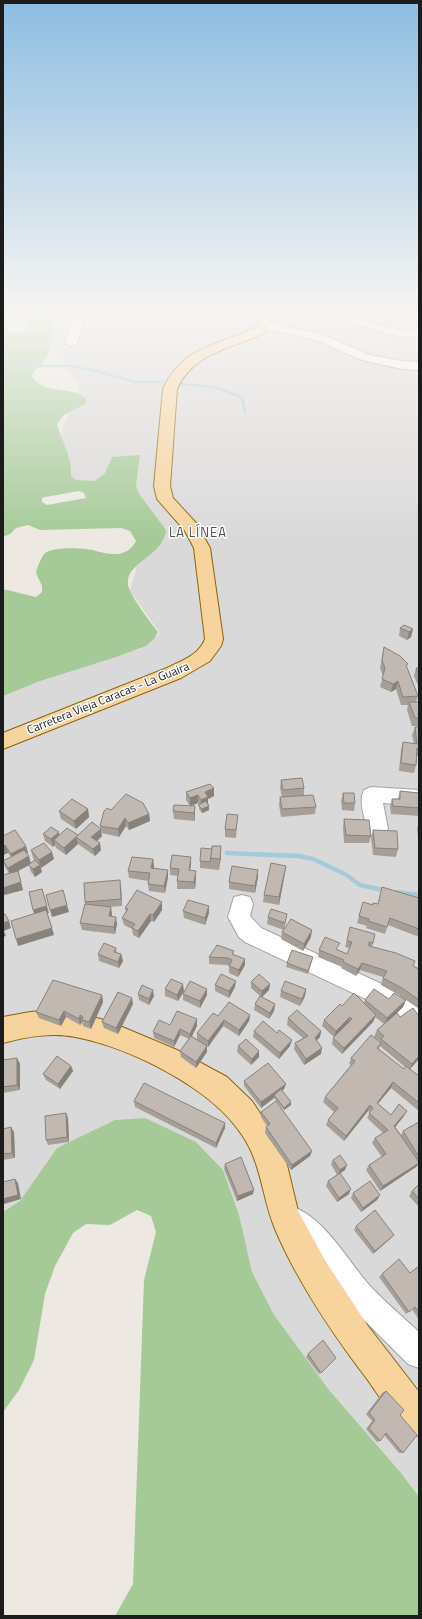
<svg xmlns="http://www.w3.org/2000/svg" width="422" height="1619" viewBox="0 0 422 1619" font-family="'Titillium Web',sans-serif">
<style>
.residential{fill:#dad9d9}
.forest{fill:#a5ca98;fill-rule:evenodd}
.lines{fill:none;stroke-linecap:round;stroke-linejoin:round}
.stream-far1{stroke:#a4cbd9;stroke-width:2.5}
.stream{stroke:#a4cbd9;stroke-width:4.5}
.minor-casing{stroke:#a3a3a3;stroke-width:2}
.major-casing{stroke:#8c6407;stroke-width:2}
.minor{fill:#fff;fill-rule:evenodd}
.major{fill:#f7d39d;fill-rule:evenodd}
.wall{fill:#a69f98;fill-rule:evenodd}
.shaded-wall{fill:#87827c}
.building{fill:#c1b9b1;stroke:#87827c}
.labels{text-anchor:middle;stroke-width:3;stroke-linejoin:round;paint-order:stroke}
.far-street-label{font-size:12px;fill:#1c1c1c;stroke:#fff}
.far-neighbourhood-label{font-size:13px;letter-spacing:1px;fill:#4f4f4f;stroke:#fff}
</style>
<rect width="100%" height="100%" fill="#ede9e2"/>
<polygon class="residential" points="53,311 419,311 419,1504 289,1366 200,1175 3,1230 3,693 106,657 140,649 160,633 130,591 136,569 138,533 126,483 58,483 60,435 80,386 53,351 50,333"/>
<g class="forest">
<path d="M3 311H7V331L15 333 25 331 30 320 32 311H50C51 327 55 343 47 357 42 364 35 368 32 376 43 396 75 385 87 400L85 404 64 415 57 424C62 444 72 454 71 476L76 480 95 481 105 473 112 457 140 455 136 486 139 494 166 530C163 557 125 562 128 585 130 596 151 623 158 632L154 639 146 646 116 657 40 681 3 696V589L36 597 42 592V586L36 573C37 568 41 558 44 554 52 546 86 548 96 551 112 555 127 558 136 541L130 531 121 528 40 530 28 525 16 528 10 534 3 537ZM79 491 84 493 86 498 47 505 42 502V498L45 497Z"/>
<polygon points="145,1118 196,1142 223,1170 239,1215 252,1272 274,1315 329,1390 401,1473 419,1497 419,1616 115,1616 133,1584 144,1280 156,1232 151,1216 137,1210 110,1225 86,1224 73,1233 55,1266 45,1294 34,1360 19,1390 3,1412 3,1212 20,1201 57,1148 115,1120"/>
</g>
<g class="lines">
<g class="stream-far1">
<polyline points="3,368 21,366 70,366 93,370 136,382 166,382"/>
<path d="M179 384C201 385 222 387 242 398L245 412"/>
</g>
<g class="stream">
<polyline points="227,853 299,856 313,859 345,874 360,885 387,891"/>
<polyline points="397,892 419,895"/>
</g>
<g class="minor-casing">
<g id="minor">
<polygon points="70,311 80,311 83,322 77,343 71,346 65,343 71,322"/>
<polygon points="158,311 175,311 199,318 201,320 195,323 159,313"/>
<path d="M231 311H339L389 328 408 331 419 330V336C382 341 352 315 315 315 300 315 238 322 231 311Z"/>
<polygon points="265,322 324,335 369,355 402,361 419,362 419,370 402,369 362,360 316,340 261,327 259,325 261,323"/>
<path d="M371 787 419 790V806L383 803 388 829 385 835 378 837 371 835C365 824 358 800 364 790Z"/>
<path d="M242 895 250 897 253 904 250 916 261 928 399 992 401 997 419 1006V1031C409 1027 396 1021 391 1011L245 942 239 937 228 917 234 897Z"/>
<path d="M294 1207C327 1221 347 1260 370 1286 385 1302 403 1317 419 1332V1368L408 1364 350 1306 305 1251 284 1231 280 1221 284 1211Z"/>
</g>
</g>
<g class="major-casing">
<g id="major">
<path d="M264 311H276L266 332C233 349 194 351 177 389L170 486 173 498 197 524 210 548 223 639 221 646 210 661 181 678 3 749V733L167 668C181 661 199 655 205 639L194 548 185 531 157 499 154 486 163 389C183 345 218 346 257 327Z"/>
<path d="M56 1010 74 1012 108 1021 177 1050 227 1077 252 1101 276 1138 287 1165 298 1211 326 1262 368 1326 419 1392V1436C415 1435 411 1434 407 1431 398 1425 375 1390 367 1379 332 1333 298 1283 275 1229 262 1198 262 1164 242 1135 212 1088 129 1047 75 1037 51 1032 26 1037 3 1043V1017L30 1012Z"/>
</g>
</g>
<use href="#minor" class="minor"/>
<use href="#major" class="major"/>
</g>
<g class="wall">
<polygon points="400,628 413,629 411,637 407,640 399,636"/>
<polygon points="384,647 407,668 418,696 416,702 419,702 419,756 417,756 416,765 414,773 399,771 401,750 403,742 414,744 412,735 415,727 418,727 418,726 412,726 407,710 408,705 401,705 396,689 391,692 380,687 383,676 380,668"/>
<polygon points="416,668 419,668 419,688 414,676"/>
<polygon points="281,780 304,788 304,796 316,807 315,814 281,817 279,805 280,797 282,797 280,788"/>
<polygon points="400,791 419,793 419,816 391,814 390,806 392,799 398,799"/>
<polygon points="186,792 214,796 208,799 208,804 209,810 202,813 199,809 199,805 198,803 191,806 195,814 195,821 174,819 173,811 190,806 186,800"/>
<polygon points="343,793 355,803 354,811 342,810 341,801"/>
<polygon points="88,809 89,817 76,829 61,819 59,811"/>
<polygon points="111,810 149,814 150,821 129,830 126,826 119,837 102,833 100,826"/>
<polygon points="344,819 371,836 369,843 344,843 343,827"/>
<polygon points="419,822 419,839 418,839 417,828"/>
<polygon points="237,823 236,838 225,837 225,829"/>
<polygon points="373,830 398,849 396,857 373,855 371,838"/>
<polygon points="43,834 59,835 102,836 97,841 101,850 95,856 78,844 66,855 56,848 55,845 53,847 45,841"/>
<polygon points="3,836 28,853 27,854 31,863 35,861 33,858 31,850 54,859 41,868 40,867 42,872 35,877 31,872 29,865 18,871 23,890 4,895 3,892 3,875 9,873 6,869 3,861 11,857 8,853 3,855"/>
<polygon points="212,849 221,857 219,870 200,868 200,861"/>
<polygon points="191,857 191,864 190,870 196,878 195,889 177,889 177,881 178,876 170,875 170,868"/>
<polygon points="153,859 154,868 168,877 165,893 149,891 148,884 149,881 129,878 128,871"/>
<polygon points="286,866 279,905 263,902 264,895"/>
<polygon points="258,877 255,893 229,889 229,882"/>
<polygon points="121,887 122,906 108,907 112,914 112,916 117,924 115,934 82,930 80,923 85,904 85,902"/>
<polygon points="419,898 419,937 388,925 385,934 366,928 367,926 357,923 363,902 373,905"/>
<polygon points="209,906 209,913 205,925 184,918 183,911"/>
<polygon points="125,908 162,910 154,922 151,921 139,938 133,935 132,929 124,925 122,918 126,913"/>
<polygon points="268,917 286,921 284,930 267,924"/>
<polygon points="350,927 373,943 372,947 419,969 419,1009 399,995 381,985 383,977 360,970 356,976 341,968 342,967 318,957 319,950 338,950 347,954 349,948 345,947"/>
<polygon points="282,932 311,937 303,951 281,939"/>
<polygon points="116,948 117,953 121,954 123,961 119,968 99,961 98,954"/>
<polygon points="234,951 233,955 245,965 238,977 229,973 229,966 227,965 209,964 209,957"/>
<polygon points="312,961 308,974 286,967 287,963"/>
<polygon points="251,982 270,984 269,990 262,997 275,1004 274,1011 269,1019 254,1010 255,1004 260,996 251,988"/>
<polygon points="215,985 235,987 229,998 215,991"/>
<polygon points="165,989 184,991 178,1001 165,996"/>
<polygon points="306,989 305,996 300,1006 280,997 281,991"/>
<polygon points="138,994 154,996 149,1005 139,1000"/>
<polygon points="183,994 207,995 200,1008 183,1000"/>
<polygon points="102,995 103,1002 91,1029 83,1026 82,1022 80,1025 66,1017 61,1026 39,1018 36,1012"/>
<path d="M389 999 403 1007 397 1013 400 1017 419 1016V1059L410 1069 419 1076V1111L391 1088 378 1104 391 1115 404 1116 395 1127 401 1135 403 1131 419 1122V1165H418L416 1167 380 1191 366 1170 369 1165 382 1157 372 1143 375 1138 383 1133 367 1118 370 1112 368 1111 344 1141 326 1125 328 1120 334 1112 323 1102 325 1097 351 1065 349 1064 351 1058 380 1042V1041L374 1037 377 1030 384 1024 375 1017 373 1022 342 1054 332 1044 333 1038 334 1037 322 1026 324 1020 342 1006 364 1003 365 1000ZM380 1046 405 1067 404 1069 379 1049Z"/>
<polygon points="133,1004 118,1034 104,1028 102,1022"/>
<polygon points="250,1015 249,1021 239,1036 223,1026 208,1047 197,1040 197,1033 218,1016"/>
<polygon points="288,1018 321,1031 320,1037 317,1040 321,1054 304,1065 294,1049 295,1043 303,1038 287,1025"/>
<polygon points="197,1019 197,1026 192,1036 207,1046 207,1052 196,1068 181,1057 180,1051 189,1039 180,1035 174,1047 154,1038 153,1032 170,1025"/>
<polygon points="254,1031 290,1046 279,1059 253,1037"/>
<polygon points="238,1046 259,1057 251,1065 237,1052"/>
<polygon points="17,1058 20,1064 20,1090 3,1093 3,1060"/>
<polygon points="71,1066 73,1071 60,1089 46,1080 43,1074"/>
<polygon points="244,1081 286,1084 284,1089 282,1091 291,1105 284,1110 274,1098 261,1108 244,1086"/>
<polygon points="134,1101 225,1123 225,1128 216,1148 135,1107"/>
<polygon points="261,1112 312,1151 310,1156 291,1170 265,1133 266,1127 267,1126 261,1117"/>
<polygon points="66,1113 68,1118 69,1142 48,1145 46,1140"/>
<polygon points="3,1129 14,1132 15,1158 3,1160"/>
<polygon points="333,1160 345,1170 340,1173 349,1194 337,1202 326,1186 328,1181 337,1175 331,1164"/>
<polygon points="225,1164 253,1194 237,1201 224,1169"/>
<polygon points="419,1184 419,1207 409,1196 412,1191"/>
<polygon points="353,1193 380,1195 377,1200 361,1212 351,1198"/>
<polygon points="356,1226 391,1238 373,1254 354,1230"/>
<polygon points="419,1266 419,1320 412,1309 406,1314 379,1277 382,1274 410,1273"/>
<polygon points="308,1354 336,1358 319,1374 306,1357"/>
<polygon points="386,1391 400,1415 403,1453 399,1453 384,1435 380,1441 377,1442 366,1429 372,1421 366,1414 383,1392"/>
</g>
<g class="shaded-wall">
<polygon points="413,629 411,637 407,640 409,632"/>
<polygon points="398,681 396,689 391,692 393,684"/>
<polygon points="214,788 214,796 208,799 208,804 201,808 201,800 205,792"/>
<polygon points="198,795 198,803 190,806 190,798"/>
<polygon points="195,806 195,821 194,813"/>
<polygon points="209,806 209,810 202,813 202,809"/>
<polygon points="88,809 89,817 76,829 74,821"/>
<polygon points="149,814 150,821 129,830 128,823"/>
<polygon points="125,818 126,826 119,837 118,829"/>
<polygon points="101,829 102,836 93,845 91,837"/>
<polygon points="59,832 60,840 54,840 55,845 53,847 51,839"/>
<polygon points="76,837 78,844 66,855 64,848"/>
<polygon points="100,843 101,850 95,856 93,849"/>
<polygon points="5,845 8,853 3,855 3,847"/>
<polygon points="26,846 28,853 13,861 11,854"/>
<polygon points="221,846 221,857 219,870 220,859"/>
<polygon points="52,852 54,859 41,868 39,860"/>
<polygon points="29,856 31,864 18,871 23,890 4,895 3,892 3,888 10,875 8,868"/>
<polygon points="191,857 191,864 189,877 189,870"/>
<polygon points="153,859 154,867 152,875 151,868"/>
<polygon points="40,865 42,872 35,877 33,869"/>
<polygon points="286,866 285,873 279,905 279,897"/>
<polygon points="168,870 168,877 165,893 164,886"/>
<polygon points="258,870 258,877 255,893 255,886"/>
<polygon points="196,871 196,878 195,889 194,882"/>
<polygon points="120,880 121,887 122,906 121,899"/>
<polygon points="42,889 49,913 35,917 33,910"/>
<polygon points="162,902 162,910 154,922 153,915"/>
<polygon points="67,905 69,912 52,917 50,910"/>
<polygon points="209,906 209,913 205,925 205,918"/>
<polygon points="111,907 112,914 110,923 109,916"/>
<polygon points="150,914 151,921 139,938 138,931"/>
<polygon points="116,917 117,924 115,934 114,927"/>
<polygon points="9,921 11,928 4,931 6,936 3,937 3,923"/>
<polygon points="52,928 54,935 18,946 16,939"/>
<polygon points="312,930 311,937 303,951 304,944"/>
<polygon points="121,954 123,961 119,968 118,962"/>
<polygon points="245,959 245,965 238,977 239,970"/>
<polygon points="362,963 360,970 356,976 358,969"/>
<polygon points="236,981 235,987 229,998 229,991"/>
<polygon points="183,984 184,991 178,1001 177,995"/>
<polygon points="270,984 269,990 261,998 262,991"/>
<polygon points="207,989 207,995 200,1008 200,1001"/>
<polygon points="306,989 305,996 300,1006 302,999"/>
<polygon points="153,990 154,996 149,1005 149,999"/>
<polygon points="102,995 103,1002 91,1029 89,1022"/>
<polygon points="132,998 133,1004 118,1034 116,1028"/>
<polygon points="406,1000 403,1007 384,1025 387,1018"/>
<polygon points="275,1004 274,1011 269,1019 270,1013"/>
<polygon points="64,1011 66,1017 61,1026 59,1020"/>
<polygon points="80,1015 82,1022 80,1025 79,1019"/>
<polygon points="250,1015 249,1021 239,1036 239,1030"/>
<polygon points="376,1015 373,1022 342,1054 344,1048"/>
<polygon points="350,1017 348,1024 334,1037 336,1031"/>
<polygon points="197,1019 197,1026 190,1040 190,1034"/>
<polygon points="224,1020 223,1026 208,1047 208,1041"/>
<polygon points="180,1029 180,1035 174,1047 174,1041"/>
<polygon points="321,1031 320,1037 313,1044 315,1038"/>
<polygon points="292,1040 290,1046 279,1059 280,1053"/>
<polygon points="207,1046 207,1052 196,1068 196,1062"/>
<polygon points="322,1048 321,1054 304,1065 306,1059"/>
<polygon points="259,1051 259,1057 251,1065 252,1059"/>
<polygon points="419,1056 419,1059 409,1070 412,1064"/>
<polygon points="17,1058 20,1064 20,1090 17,1085"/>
<polygon points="71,1066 73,1071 60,1089 58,1084"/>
<polygon points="393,1082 391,1088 374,1108 377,1103"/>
<polygon points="286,1084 284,1089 275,1096 274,1095 274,1098 261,1108 261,1102"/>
<polygon points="291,1102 291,1105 284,1110 284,1108"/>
<polygon points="370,1105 368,1111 344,1141 346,1136"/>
<polygon points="407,1111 404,1116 392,1131 394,1126"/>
<polygon points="66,1113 68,1118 69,1142 67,1137"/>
<polygon points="225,1123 225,1128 216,1148 216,1143"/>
<polygon points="11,1127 14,1132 15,1158 12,1153"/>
<polygon points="312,1151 310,1156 291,1170 292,1165"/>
<polygon points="419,1163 416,1167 380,1191 383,1186"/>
<polygon points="347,1165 345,1170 338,1175 340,1170"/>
<polygon points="15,1179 18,1183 21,1199 4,1204 3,1203 3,1199"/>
<polygon points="351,1189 349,1194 337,1202 339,1198"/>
<polygon points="254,1190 253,1194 237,1201 238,1196"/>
<polygon points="380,1195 377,1200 361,1212 363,1208"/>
<polygon points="394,1235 391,1238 373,1254 375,1251"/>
</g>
<g class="building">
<polygon points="404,625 413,629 409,632 400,628"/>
<polygon points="384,647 400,656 408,664 406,665 418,696 403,697 398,681 393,684 382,679 385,668 382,660"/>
<polygon points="416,668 419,668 419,675"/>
<polygon points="409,702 419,702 419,718 415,718"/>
<polygon points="415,727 419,727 419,748 417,748 416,765 401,763 403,742 417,744"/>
<polygon points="302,778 304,788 283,790 281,780"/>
<polygon points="210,784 214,788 205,792 208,797 201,800 198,795 190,798 186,792"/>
<polygon points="400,791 419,793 419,808 393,806 392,799 400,799"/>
<polygon points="343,793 354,793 355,803 344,803"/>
<polygon points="126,794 143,803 149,814 128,823 125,818 118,829 100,826 104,811 107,808 111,810"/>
<polygon points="313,795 316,807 282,809 280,797"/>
<polygon points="72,799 88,809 74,821 59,811"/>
<polygon points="206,801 209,806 202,809 198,805"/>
<polygon points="174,805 195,806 194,813 173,811"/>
<polygon points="227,814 238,815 236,830 225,829"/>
<polygon points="344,819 369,820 371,836 346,835"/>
<polygon points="92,822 101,829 91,837 100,843 93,849 76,837"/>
<polygon points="51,827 59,832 51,839 43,834"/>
<polygon points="67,828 78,835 64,848 54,840"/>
<polygon points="15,830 26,846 11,854 5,845 3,847 3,836"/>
<polygon points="373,830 397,831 398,849 375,848"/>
<polygon points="44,843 52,852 39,860 31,850"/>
<polygon points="212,846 221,846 220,859 210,858"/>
<polygon points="201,848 212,849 210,862 200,861"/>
<polygon points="24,850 29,856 8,868 3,861"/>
<polygon points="172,855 191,857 189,870 196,871 194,882 177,881 179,869 170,868"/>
<polygon points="132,857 153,859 151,868 168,870 164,886 148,884 150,873 128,871"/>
<polygon points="35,860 40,865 33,869 28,865"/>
<polygon points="271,863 286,866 279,897 264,895"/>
<polygon points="232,866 258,870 255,886 229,882"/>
<polygon points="18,871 21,882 3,888 3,875"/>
<polygon points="120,880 121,899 85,902 84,883"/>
<polygon points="382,887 419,898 419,929 390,918 387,927 368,921 369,919 359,916 363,902 373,905 373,903 378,904"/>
<polygon points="42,889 47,906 33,910 29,892"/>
<polygon points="63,890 67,905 50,910 46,895"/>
<polygon points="137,890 162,902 153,915 150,914 138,931 132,928 135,924 122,918 128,909 125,908"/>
<polygon points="188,900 209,906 205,918 183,911"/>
<polygon points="85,904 111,907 109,916 116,917 114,927 80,923"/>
<polygon points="271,909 287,914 285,923 268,917"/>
<polygon points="46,910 52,928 16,939 11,921"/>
<polygon points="5,914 9,921 3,923 3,915"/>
<polygon points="291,919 312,930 304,944 282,932"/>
<polygon points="350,927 375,934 373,943 369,942 369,946 396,953 415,961 413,966 419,969 419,1000 402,988 383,978 387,971 362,963 358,969 343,962 344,960 319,950 325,937 340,943 336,949 347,954 352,942 347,941"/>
<polygon points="104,943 116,948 114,952 121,954 118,962 98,954"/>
<polygon points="217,945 234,951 232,954 245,959 239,970 229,966 232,960 228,958 209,957"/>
<polygon points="292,950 313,957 308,971 287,963"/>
<polygon points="221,974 236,981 229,991 215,985"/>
<polygon points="259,974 270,984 262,991 251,982"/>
<polygon points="171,979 183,984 177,995 165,989"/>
<polygon points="53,980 102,995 89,1022 82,1020 83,1017 80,1015 79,1019 64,1011 59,1020 36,1012"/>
<polygon points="190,981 207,989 200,1001 183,994"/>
<polygon points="285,981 306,989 302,999 281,991"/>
<polygon points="142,985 153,990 149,999 138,994"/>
<polygon points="374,989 389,999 394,993 406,1000 387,1018 365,1000"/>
<polygon points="118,992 132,998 116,1028 102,1022"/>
<polygon points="354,993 376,1015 344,1048 333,1038 352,1019 350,1017 336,1031 324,1020 340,1004 342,1006"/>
<polygon points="260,996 275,1004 270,1013 255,1004"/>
<polygon points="229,1002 250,1015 239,1030 224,1020 208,1041 197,1033 213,1013 218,1016"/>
<polygon points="413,1008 419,1016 419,1056 412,1064 381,1039 384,1036 377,1030 397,1013 400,1017"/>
<polygon points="297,1010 321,1031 315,1038 322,1048 306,1059 295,1043 308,1036 288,1018"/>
<polygon points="177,1011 197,1019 190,1034 180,1029 174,1041 153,1032 159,1020 170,1025"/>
<polygon points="263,1021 277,1033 279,1030 292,1040 280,1053 254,1031"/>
<polygon points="371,1035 381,1043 377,1048 404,1069 406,1066 419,1076 419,1103 393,1082 377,1103 391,1115 399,1104 407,1111 394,1126 419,1162 419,1163 383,1186 369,1165 386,1154 375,1138 388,1130 369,1113 373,1108 370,1105 346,1136 328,1120 338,1108 325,1097 355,1061 351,1058"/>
<polygon points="191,1036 207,1046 196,1062 180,1051"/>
<polygon points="246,1039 259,1051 252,1059 238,1046"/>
<polygon points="57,1056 71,1066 58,1084 43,1074"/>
<polygon points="17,1058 17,1085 3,1087 3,1060"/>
<polygon points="268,1063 286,1084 261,1102 244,1081"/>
<polygon points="144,1083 225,1123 216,1143 134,1101"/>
<polygon points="281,1089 291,1102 284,1108 274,1095"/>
<polygon points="276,1101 312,1151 292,1165 266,1127 270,1124 261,1112"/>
<polygon points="66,1113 67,1137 46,1140 45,1116"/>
<polygon points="419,1122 419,1157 403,1131"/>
<polygon points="11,1127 12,1153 3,1154 3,1129"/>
<polygon points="340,1155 347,1165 340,1170 333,1160"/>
<polygon points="241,1157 254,1190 238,1196 225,1164"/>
<polygon points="340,1173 351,1189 339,1198 328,1181"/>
<polygon points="15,1179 18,1195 3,1199 3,1182"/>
<polygon points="370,1181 380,1195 363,1208 353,1193"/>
<polygon points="419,1184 419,1199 412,1191"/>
<polygon points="375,1210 394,1235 375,1251 356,1226"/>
<polygon points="399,1259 410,1273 419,1266 419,1312 415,1307 409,1312 382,1274"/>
<polygon points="323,1340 336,1358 321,1373 308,1354"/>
<polygon points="386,1391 404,1410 400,1415 417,1435 403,1453 386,1433 380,1441 369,1428 375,1420 369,1413"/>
</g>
<linearGradient id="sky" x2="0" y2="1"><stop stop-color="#8dbde2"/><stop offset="0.58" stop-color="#f7f5f2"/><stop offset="1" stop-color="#f7f5f2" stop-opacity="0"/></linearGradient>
<rect width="422" height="538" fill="url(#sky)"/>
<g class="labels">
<g class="far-street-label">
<text transform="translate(108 698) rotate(-22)" y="4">Carretera Vieja Caracas - La Guaira</text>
</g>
<g class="far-neighbourhood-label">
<text x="198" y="537">LA LÍNEA</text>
</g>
</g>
<rect width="422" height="1619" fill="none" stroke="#1c1c1c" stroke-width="8"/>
</svg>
